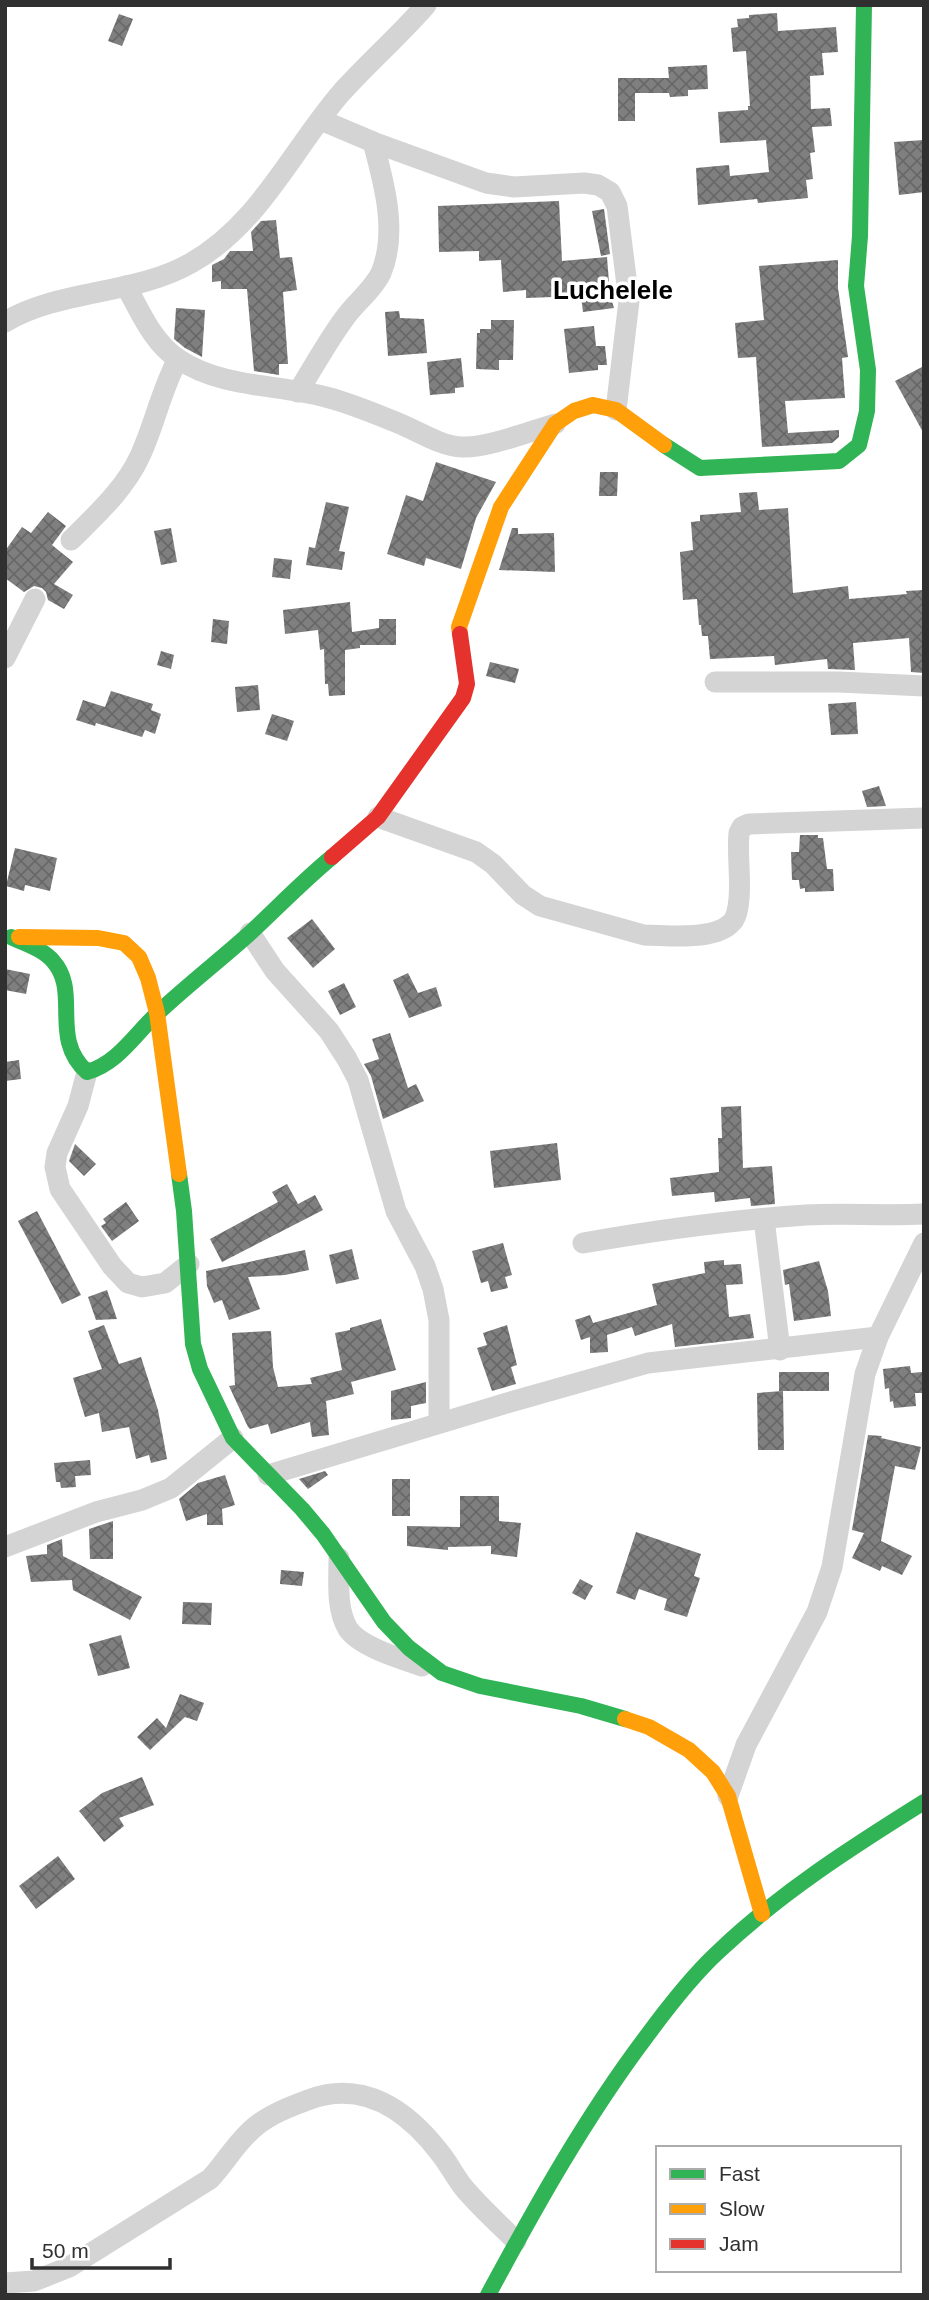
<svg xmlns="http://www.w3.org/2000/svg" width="929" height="2300" viewBox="0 0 929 2300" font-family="Helvetica,sans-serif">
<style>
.building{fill:url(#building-cross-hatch)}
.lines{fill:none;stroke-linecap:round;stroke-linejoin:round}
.street{stroke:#d4d4d4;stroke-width:21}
.fast{stroke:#30b455;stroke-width:16}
.slow{stroke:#ff9f0a;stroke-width:16}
.jam{stroke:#e5322d;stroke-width:16}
.labels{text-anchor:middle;stroke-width:7;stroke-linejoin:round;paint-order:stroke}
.neighbourhood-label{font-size:26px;font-weight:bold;fill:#000;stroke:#fff}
</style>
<defs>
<pattern id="building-cross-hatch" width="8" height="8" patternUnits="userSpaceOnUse" patternTransform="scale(1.75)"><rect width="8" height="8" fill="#7f7f7f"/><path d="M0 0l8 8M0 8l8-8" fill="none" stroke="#686868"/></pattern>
</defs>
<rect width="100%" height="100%" fill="#fff"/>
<g class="building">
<polygon points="777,13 778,31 836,27 838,52 822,53 824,75 810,76 811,109 830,108 832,126 812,127 815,152 810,153 813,179 806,180 808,198 758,203 757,199 698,205 696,168 729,165 730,176 769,172 766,140 720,143 718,112 748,110 748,106 750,106 746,51 733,52 731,28 738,27 737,19 749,18 749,15"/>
<polygon points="119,14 133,19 122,46 108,41"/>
<polygon points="707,65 708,89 688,90 688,96 670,97 669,93 635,93 635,121 618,121 618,78 669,78 668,67"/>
<polygon points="924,140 924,192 899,195 894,142"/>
<polygon points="559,201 562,261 607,257 610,295 614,308 583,312 581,296 526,298 526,290 503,292 501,260 479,261 479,251 439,252 438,206"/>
<polygon points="604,209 610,254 601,256 592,211"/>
<polygon points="276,220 280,258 292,257 297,290 283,292 288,364 279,364 279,375 254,371 247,289 221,289 221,281 212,282 212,265 224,259 230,251 253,251 251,232 261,221"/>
<polygon points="838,260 838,288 848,357 842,358 845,398 785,401 788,433 839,430 839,437 832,443 762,447 756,357 738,358 735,323 764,320 759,266"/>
<polygon points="176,308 205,310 202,357 185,348 174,339"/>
<polygon points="399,311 400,318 424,319 427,353 388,356 385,312"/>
<polygon points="491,320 514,320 513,360 499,360 499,370 476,369 477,333 480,333 480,329 491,329"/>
<polygon points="594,326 596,346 605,346 607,365 598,365 598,370 569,373 564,329"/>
<polygon points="461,358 464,387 455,388 455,393 430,395 427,362"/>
<polygon points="924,366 924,434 895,381"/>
<polygon points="436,462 496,482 476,518 461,569 426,558 424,566 387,554 406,495 423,501"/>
<polygon points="600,472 618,472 617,496 599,496"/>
<polygon points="757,492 759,510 788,508 793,593 848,586 849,599 907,594 906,591 924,590 924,673 911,672 909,638 853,643 855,670 828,669 827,659 775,665 774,656 710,659 708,636 702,636 701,625 699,625 697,599 683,600 680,552 693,550 691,522 700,521 700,515 741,512 739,493"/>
<polygon points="326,502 349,507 339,551 345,552 342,570 306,565 309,547 315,548"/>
<polygon points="48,512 66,526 52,545 73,562 54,584 73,595 64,609 48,600 46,592 42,588 34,586 24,592 5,578 5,551 22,527 31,533"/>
<polygon points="171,528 177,562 161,565 154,531"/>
<polygon points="512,528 518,528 518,534 554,533 555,572 499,570"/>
<polygon points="274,558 292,560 290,579 272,577"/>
<polygon points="350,602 352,632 379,628 379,619 396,619 396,645 360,645 360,648 345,650 345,695 329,696 328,684 325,684 324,649 320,650 318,630 285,634 283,610"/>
<polygon points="213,619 229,621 227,644 211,642"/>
<polygon points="161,651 174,655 171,669 157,665"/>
<polygon points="490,662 519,669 515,683 486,676"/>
<polygon points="258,685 260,710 237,712 235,687"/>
<polygon points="111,691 153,704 151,710 161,714 155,734 145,730 142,737 96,723 95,726 76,720 83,700 105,707"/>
<polygon points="856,702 858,734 831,735 828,704"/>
<polygon points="272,714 294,721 287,741 265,734"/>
<polygon points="879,786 886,806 867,807 862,791"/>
<polygon points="800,835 818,835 818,838 823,838 827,869 833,869 834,891 805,892 805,888 800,889 799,880 792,880 791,852 799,852"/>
<polygon points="15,848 57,858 50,891 25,885 24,891 6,886"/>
<polygon points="312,919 335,949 313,968 287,938"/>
<polygon points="5,969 30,974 26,994 5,990"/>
<polygon points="408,973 418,993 436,987 442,1006 409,1018 393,980"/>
<polygon points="344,983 356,1007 340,1015 328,991"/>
<polygon points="390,1033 408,1088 416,1084 424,1101 383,1119 371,1076 364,1064 379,1059 372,1039"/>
<polygon points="19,1060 21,1079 5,1081 5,1062"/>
<polygon points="741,1106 743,1168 772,1166 775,1204 751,1206 750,1198 715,1202 714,1192 672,1196 670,1178 719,1172 718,1138 722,1138 721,1107"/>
<polygon points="557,1143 561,1180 494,1188 490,1151"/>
<polygon points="75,1144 96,1164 84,1176 69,1161"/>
<polygon points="287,1184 298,1204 315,1195 323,1210 222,1262 210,1239 278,1202 272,1192"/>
<polygon points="126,1202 139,1221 112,1241 101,1226 106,1223 103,1219"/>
<polygon points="37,1211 81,1295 62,1304 18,1221"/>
<polygon points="503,1243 512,1275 505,1277 508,1288 491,1292 488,1281 481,1283 472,1251"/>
<polygon points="352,1249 359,1279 336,1284 329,1255"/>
<polygon points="305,1250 309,1270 285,1275 248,1277 260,1309 229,1320 222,1300 214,1303 207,1286 206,1271"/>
<polygon points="724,1260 724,1265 741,1264 743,1284 726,1285 729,1317 750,1314 754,1338 675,1347 672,1324 635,1336 632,1327 607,1335 608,1352 590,1353 590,1337 581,1340 575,1320 590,1315 593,1323 657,1305 652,1284 705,1273 704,1262"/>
<polygon points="819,1261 828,1291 831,1316 794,1321 789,1284 785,1285 783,1270"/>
<polygon points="107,1290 117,1319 96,1320 88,1297"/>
<polygon points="381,1319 396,1370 351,1382 354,1394 326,1401 329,1435 312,1437 310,1422 271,1434 268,1424 250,1429 248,1427 229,1386 235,1385 232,1333 271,1331 273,1367 278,1387 312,1384 310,1378 342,1370 335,1333 350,1330 350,1328"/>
<polygon points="104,1325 119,1364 141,1357 158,1410 167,1459 151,1463 149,1455 136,1459 129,1427 102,1432 99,1413 85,1417 73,1378 102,1369 88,1331"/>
<polygon points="507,1325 517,1365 511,1367 516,1384 492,1391 477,1348 487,1345 483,1333"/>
<polygon points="910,1366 911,1373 922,1372 923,1393 915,1393 916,1406 894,1408 893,1401 890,1402 889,1388 885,1389 883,1369"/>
<rect x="779" y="1372" width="50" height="19"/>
<polygon points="426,1382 426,1403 411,1406 411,1418 391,1420 391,1391"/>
<polygon points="783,1391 784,1450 758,1450 757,1393"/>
<polygon points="868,1435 882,1436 881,1438 921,1447 915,1470 895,1466 881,1541 912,1556 902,1575 882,1566 880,1571 852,1558 864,1533 852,1530"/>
<polygon points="90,1460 91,1475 75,1476 76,1487 61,1488 60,1482 56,1482 54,1463"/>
<polygon points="325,1471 328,1475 308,1489 299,1479"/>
<polygon points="225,1475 235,1505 222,1509 223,1525 207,1525 207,1514 186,1521 179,1499 198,1483"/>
<rect x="392" y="1479" width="18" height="37"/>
<polygon points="460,1496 499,1496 499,1521 521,1523 517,1557 491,1554 491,1546 448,1547 448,1550 407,1546 407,1526 460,1527"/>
<polygon points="113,1521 113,1559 90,1559 89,1529"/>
<polygon points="636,1532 701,1554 694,1576 700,1578 687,1617 664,1610 667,1599 639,1589 635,1600 616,1593"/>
<polygon points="62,1539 63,1556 142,1597 130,1620 73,1590 72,1580 31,1582 26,1556 47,1554 47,1545"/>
<polygon points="281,1570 304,1572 302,1586 280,1584"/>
<polygon points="580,1579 593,1586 585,1600 572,1593"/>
<polygon points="183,1602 212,1603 211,1625 182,1624"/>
<polygon points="121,1635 130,1668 98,1676 89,1644"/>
<polygon points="180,1694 204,1703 197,1721 185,1717 150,1750 137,1737 157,1718 166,1728"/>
<polygon points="142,1777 154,1805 119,1818 124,1826 104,1842 79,1811 102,1793"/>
<polygon points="58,1856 75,1879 36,1909 19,1886"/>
</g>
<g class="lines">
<g class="street">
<polyline points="321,120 373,142 486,183 514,187 584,183 598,185 610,192 617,206 629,301 616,410"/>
<path d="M126 286C140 311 153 343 178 359 222 388 274 384 322 396 348 402 373 413 398 423 418 431 440 446 462 447 488 448 530 431 555 424"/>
<path d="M5 322C60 289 136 295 191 263 259 225 292 150 341 93 368 63 399 36 426 5"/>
<path d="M298 392C313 368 327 342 344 319 354 304 373 290 381 273 398 232 384 183 373 142"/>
<path d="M71 540C96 515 125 489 140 456 155 424 161 390 178 359"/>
<polyline points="5,658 35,599"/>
<polyline points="715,682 839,682 924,686"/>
<path d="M378 817 476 852 493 864 523 895 540 906 644 935C667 936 713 940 730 924 737 919 738 908 739 899 741 877 737 855 739 833L742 827 749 824 924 818"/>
<polyline points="250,933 275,971 329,1031 347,1059 358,1080 396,1211 425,1266 433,1289 439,1320 439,1423"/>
<polyline points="87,1072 78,1106 57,1153 55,1167 60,1189 112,1266 128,1283 142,1287 165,1283 189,1264"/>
<polyline points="764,1219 780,1350"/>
<path d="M583 1243C657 1230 731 1220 806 1215 845 1213 885 1216 924 1214"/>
<polyline points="268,1475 507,1403 648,1363 878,1337"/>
<polyline points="5,1547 96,1512 142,1500 171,1488 233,1438"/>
<path d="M339 1558C339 1581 336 1609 348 1629 360 1647 402 1659 422 1666"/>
<polyline points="728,1796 746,1745 817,1612 832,1567 865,1374 878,1337 924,1243"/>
<path d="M5 2283 34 2281 69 2267 210 2179C226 2162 237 2141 256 2126 271 2114 289 2107 308 2100 363 2079 407 2110 440 2153 449 2164 455 2177 464 2188 480 2207 499 2224 516 2241"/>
</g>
<g class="fast">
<polyline points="664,445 700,468 839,461 859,445 867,411 868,370 856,286 860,236 864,5"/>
<path d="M11 937C25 944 43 949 53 961 81 992 49 1038 87 1072 119 1063 136 1032 160 1011 189 984 220 960 249 934 277 908 303 881 332 857"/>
<polyline points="179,1174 184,1211 193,1344 200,1369 233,1438 302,1509 323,1534 384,1622 409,1648 442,1673 480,1686 581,1706 625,1719"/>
<path d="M488 2295C536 2206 585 2118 646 2037 668 2007 691 1977 718 1952 780 1893 852 1847 924 1802"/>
</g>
<g class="slow">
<polyline points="460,634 459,627 501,507 555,424 574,411 593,405 616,410 664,445"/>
<polyline points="19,937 98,938 124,943 139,957 148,978 157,1013 179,1174"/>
<polyline points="625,1719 649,1727 689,1750 713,1772 728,1796 762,1914"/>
</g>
<polyline class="jam" points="332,857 378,817 463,698 467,684 460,634"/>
</g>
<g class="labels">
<g class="neighbourhood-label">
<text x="613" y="299">Luchelele</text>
</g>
</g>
<rect width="929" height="2300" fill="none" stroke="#303030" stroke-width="14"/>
<rect x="656" y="2146" width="245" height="126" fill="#ffffff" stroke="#acacac" stroke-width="2"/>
<rect x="670" y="2169" width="35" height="10" fill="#30b455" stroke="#acacac" stroke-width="2"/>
<text x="719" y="2181" font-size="21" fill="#303030">Fast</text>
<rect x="670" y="2204" width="35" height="10" fill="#ff9f0a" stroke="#acacac" stroke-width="2"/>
<text x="719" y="2216" font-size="21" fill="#303030">Slow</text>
<rect x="670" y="2239" width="35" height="10" fill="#e5322d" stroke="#acacac" stroke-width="2"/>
<text x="719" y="2251" font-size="21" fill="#303030">Jam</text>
<path d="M32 2258v10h138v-10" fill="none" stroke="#303030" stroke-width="3.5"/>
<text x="42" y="2258" font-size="21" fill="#303030" stroke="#ffffff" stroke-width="5" paint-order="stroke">50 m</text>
</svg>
